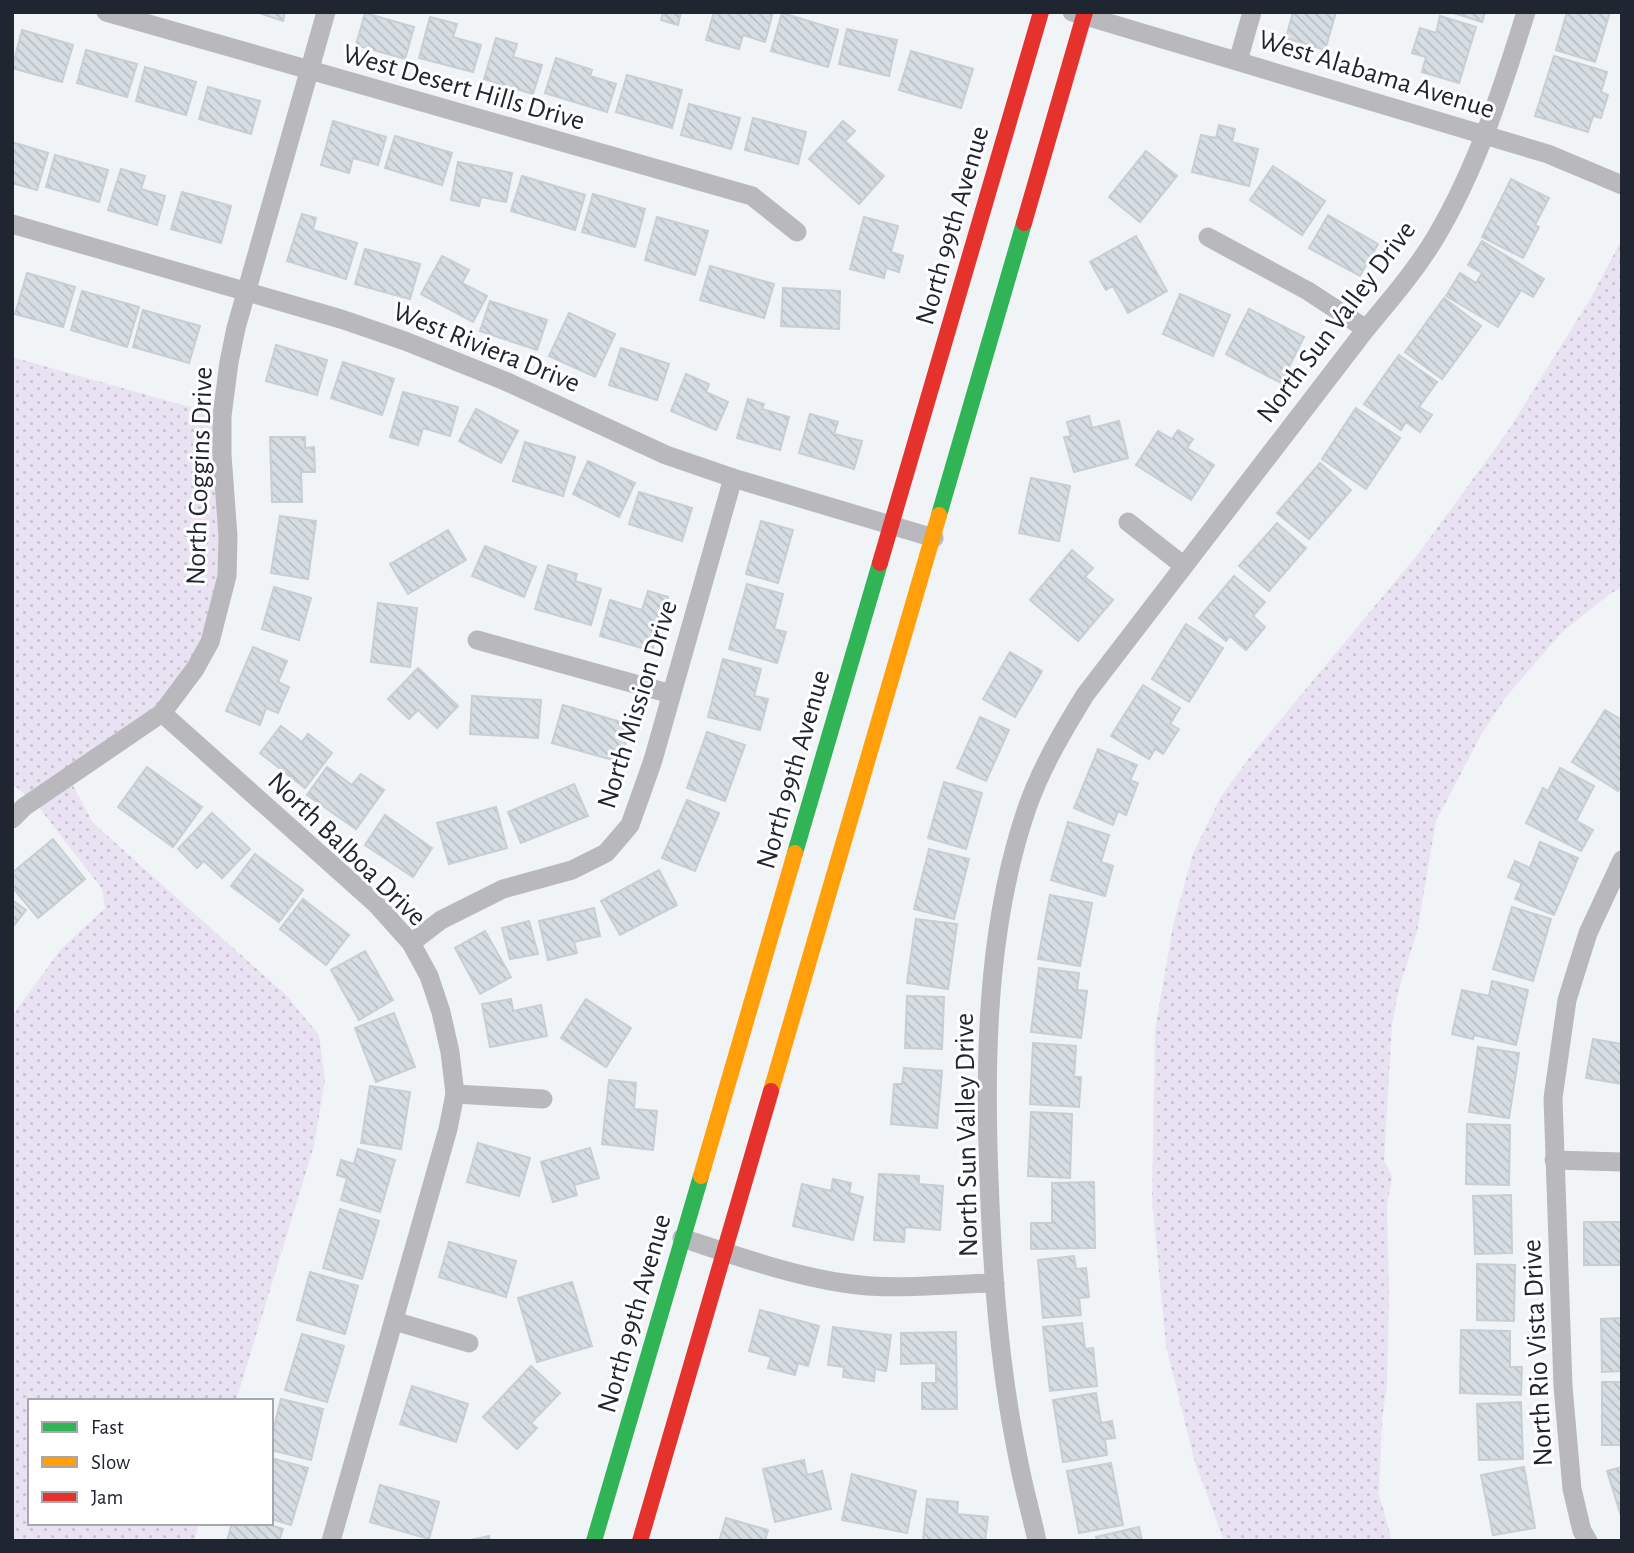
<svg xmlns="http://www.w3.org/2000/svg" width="1634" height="1553" viewBox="0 0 1634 1553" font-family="'Alegreya Sans',sans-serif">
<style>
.grass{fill:url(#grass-dots)}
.building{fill:url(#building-back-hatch);stroke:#c7ced4;stroke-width:2}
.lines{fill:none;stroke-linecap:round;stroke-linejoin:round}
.street{stroke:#b8b8bd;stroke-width:19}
.fast{stroke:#30b455;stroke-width:16}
.slow{stroke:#ff9f0a;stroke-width:16}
.jam{stroke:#e5322d;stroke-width:16}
.labels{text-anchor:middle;stroke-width:6;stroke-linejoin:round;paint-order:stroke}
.street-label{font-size:28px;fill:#202631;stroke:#fff}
</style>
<defs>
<pattern id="grass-dots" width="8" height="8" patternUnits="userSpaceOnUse" patternTransform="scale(1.75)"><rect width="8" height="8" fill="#e9e2f3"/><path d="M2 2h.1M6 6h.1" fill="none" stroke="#c8c2d1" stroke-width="1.8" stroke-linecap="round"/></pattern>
<pattern id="building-back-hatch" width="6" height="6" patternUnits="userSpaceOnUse" patternTransform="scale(1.75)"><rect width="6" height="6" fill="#d6dee4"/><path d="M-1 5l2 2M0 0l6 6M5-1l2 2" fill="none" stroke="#b7bec4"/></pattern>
</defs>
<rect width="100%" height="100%" fill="#f1f4f7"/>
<g class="grass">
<polygon points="1622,239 1622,588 1611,593 1562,632 1506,697 1481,735 1436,821 1417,932 1399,989 1392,1024 1384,1160 1392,1177 1387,1206 1389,1295 1387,1386 1382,1419 1379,1494 1392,1541 1224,1541 1195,1463 1166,1346 1152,1200 1155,1031 1173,925 1193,854 1220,798 1252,754 1418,554 1508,431 1592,296"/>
<polygon points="12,357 222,416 219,612 162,713 69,778 93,823 286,995 319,1035 325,1080 314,1146 236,1401 30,1401 30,1523 199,1523 194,1541 12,1541 12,1016 61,949 105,908 102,889 34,801 12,784"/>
</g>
<g class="building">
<polygon points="256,12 285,12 283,21"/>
<polygon points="663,12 681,12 678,25 661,20"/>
<polygon points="714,12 773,12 765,42 743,35 739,49 706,40"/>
<polygon points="1293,12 1336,12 1325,50 1286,38"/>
<polygon points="1450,12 1485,12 1482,22"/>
<polygon points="1567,12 1610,12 1595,62 1556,50"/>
<polygon points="365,13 414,27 405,59 356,45"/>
<polygon points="782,13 838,30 828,67 771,51"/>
<polygon points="1440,16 1476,27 1459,83 1422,72 1426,57 1412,53 1420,28 1436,33"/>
<polygon points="430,17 457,24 453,37 481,45 473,72 419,58"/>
<polygon points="847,29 897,40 889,76 839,64"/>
<polygon points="22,30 73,45 62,82 12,68"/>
<polygon points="496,38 517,44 513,57 542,65 533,94 484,79"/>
<polygon points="86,50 137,64 127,97 77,83"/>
<polygon points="911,51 973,69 961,108 899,90"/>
<polygon points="1554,56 1607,72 1601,92 1608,95 1601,118 1593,116 1588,132 1535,116"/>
<polygon points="556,58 592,70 590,76 616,84 607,112 545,93"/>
<polygon points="145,67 196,82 186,115 136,101"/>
<polygon points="627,75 682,90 672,128 616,112"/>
<polygon points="208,87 260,101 251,134 199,119"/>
<polygon points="689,104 740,118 731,149 681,135"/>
<polygon points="753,118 806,132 798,164 745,150"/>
<polygon points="333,121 386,137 378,165 353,158 349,173 321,165"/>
<polygon points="843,121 855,131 845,141 884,176 859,204 809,159"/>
<polygon points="1219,125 1235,129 1232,142 1258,149 1249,186 1192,172 1201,135 1216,138"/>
<polygon points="395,136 452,153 442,185 385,168"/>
<polygon points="12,142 48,153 37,190 12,183"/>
<polygon points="1146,151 1177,176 1140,222 1109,197"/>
<polygon points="55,155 108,170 99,202 46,187"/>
<polygon points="458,162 512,173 506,202 481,197 479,206 451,200"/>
<polygon points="1273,166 1325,201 1302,235 1250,200"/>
<polygon points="121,169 145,176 141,189 165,196 157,225 108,210"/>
<polygon points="522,176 585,195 575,230 511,211"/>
<polygon points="1511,179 1549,198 1535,225 1539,227 1523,258 1482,237"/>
<polygon points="182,192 231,206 221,243 171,229"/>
<polygon points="593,194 645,209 635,247 582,232"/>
<polygon points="302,214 316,218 313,230 357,243 346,279 287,261"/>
<polygon points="1328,215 1378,244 1360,276 1309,248"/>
<polygon points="657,217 708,231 695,275 645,260"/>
<polygon points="864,217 898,226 891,252 903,256 899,272 886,268 884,278 850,269"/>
<polygon points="1136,236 1167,291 1128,313 1113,286 1106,290 1090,262"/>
<polygon points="1482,241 1544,279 1533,297 1521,290 1498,327 1446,296 1460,273 1476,283 1482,273 1468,265"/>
<polygon points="365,249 420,264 410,299 355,284"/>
<polygon points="442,256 469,270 462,283 487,296 473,322 421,294"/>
<polygon points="710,266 774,284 764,318 700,300"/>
<polygon points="27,273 75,287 63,327 15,314"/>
<polygon points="783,288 840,291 839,329 781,326"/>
<polygon points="82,291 139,307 127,347 71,330"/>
<polygon points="1180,294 1230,315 1213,356 1163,334"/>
<polygon points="1444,298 1481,326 1442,379 1405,352"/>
<polygon points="490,301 547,320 537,350 480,331"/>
<polygon points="1249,309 1304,337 1281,383 1226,354"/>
<polygon points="143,310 200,326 189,363 133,347"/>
<polygon points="569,313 615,334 595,377 549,356"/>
<polygon points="276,345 327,360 317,395 266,381"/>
<polygon points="621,348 669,364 657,400 609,385"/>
<polygon points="1399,355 1437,382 1419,407 1432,415 1420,432 1406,422 1401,430 1364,404"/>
<polygon points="343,362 394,379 382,415 331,398"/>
<polygon points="686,374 709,384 706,392 728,402 716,430 671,411"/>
<polygon points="403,392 458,407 450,436 423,428 418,445 390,437"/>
<polygon points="748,399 764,404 762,409 789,417 780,450 737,438"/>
<polygon points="1356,408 1400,438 1366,489 1322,459"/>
<polygon points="476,409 518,431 501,463 459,441"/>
<polygon points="810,414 838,422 834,434 862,441 854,469 799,453"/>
<polygon points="1089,416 1092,428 1119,421 1128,458 1074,472 1064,437 1071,436 1067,422"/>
<polygon points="1178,430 1193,439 1187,448 1214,465 1191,500 1136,465 1158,431 1172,439"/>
<polygon points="270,437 305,437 305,448 314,447 315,472 301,472 302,502 272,502"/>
<polygon points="525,442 575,457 563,496 513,481"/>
<polygon points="588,461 635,483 619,517 573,494"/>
<polygon points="1320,463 1351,490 1309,539 1277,513"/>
<polygon points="1031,478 1070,486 1059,541 1019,533"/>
<polygon points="639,492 692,508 682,541 629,524"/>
<polygon points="280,516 316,521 308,579 271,573"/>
<polygon points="761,521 793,530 778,583 746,574"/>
<polygon points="1277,523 1306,548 1269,591 1239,566"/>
<polygon points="448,530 466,560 408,594 390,564"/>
<polygon points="485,546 536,567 524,597 472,576"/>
<polygon points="1072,550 1093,568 1085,577 1113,600 1078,641 1030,600"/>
<polygon points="548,565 577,574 575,581 601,589 591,625 535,609"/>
<polygon points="1234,576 1265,602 1253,616 1265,627 1246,650 1230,636 1226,641 1199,618"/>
<polygon points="747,584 783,594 774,629 786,632 777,663 729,649"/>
<polygon points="274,587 311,598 299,640 262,629"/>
<polygon points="648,591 668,597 652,651 600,636 610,600 642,610"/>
<polygon points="378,603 417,608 410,667 371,662"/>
<polygon points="1186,624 1223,648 1189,702 1152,679"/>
<polygon points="253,647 287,661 278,682 289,687 278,713 266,708 260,725 226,711"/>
<polygon points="1010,652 1042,671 1015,717 983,699"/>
<polygon points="723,659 761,669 754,696 768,699 760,730 708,717"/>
<polygon points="418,668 458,706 437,728 418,710 409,719 388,699"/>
<polygon points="1143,685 1180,708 1170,724 1179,729 1163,754 1155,749 1149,759 1111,736"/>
<polygon points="472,696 541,700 538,738 470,734"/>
<polygon points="563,705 631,725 620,762 552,743"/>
<polygon points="1605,710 1622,720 1622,785 1618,791 1572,762"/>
<polygon points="980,717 1009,730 986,781 957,768"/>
<polygon points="281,726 302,742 308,734 332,753 305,788 260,753"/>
<polygon points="707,732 745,745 725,801 687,788"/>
<polygon points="1098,749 1137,765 1130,780 1138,783 1126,815 1118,811 1113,825 1074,808"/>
<polygon points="147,767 202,807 173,847 118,807"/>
<polygon points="327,767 352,785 361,774 384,790 356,829 307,795"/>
<polygon points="1560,768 1594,786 1576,821 1593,830 1581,851 1526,823 1543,788 1548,791"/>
<polygon points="944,782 982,793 966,849 928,838"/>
<polygon points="574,784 588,816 521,843 508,812"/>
<polygon points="687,800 719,813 695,871 662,858"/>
<polygon points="496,807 507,848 449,864 437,823"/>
<polygon points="212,813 250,849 222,878 204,861 197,868 178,849"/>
<polygon points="385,815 432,848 413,877 365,845"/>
<polygon points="1068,822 1109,835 1101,862 1113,866 1105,896 1051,880"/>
<polygon points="53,839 85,879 38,918 12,887 12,873"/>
<polygon points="1540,842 1578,858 1554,915 1515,899 1522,883 1508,877 1515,861 1530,868"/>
<polygon points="929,849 969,859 954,919 914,909"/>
<polygon points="255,854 303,890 279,922 231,886"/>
<polygon points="659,870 677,905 620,935 601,901"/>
<polygon points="1050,895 1092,903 1080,966 1038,959"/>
<polygon points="303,899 349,935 326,965 280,929"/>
<polygon points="12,900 26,910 12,928"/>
<polygon points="1512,907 1551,919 1533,981 1493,969"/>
<polygon points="594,908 600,936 574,942 577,953 548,960 539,921"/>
<polygon points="916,919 957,924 948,989 907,983"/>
<polygon points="529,921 538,954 510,959 502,928"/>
<polygon points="485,931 511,977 480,994 455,948"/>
<polygon points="365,951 393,1000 359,1020 331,970"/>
<polygon points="1039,968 1079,973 1077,990 1087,991 1081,1038 1031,1032"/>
<polygon points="1492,981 1528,990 1516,1045 1474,1035 1473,1039 1452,1034 1462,990 1489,996"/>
<polygon points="907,996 944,997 942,1049 905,1048"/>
<polygon points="511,999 513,1011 541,1005 547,1036 490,1047 482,1004"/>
<polygon points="586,999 631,1028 606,1067 561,1038"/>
<polygon points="394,1013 415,1067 376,1082 355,1028"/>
<polygon points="1593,1039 1622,1044 1622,1084 1586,1078"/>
<polygon points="1033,1043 1076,1046 1074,1077 1081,1077 1079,1107 1030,1104"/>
<polygon points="1478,1047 1519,1053 1509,1118 1469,1112"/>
<polygon points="904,1068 942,1071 937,1128 891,1124 894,1084 902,1084"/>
<polygon points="609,1080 636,1083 634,1109 657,1111 653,1150 602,1144"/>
<polygon points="370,1086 410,1092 401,1149 361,1143"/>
<polygon points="1031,1112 1072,1114 1070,1178 1028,1176"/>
<polygon points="1467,1124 1510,1125 1509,1185 1466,1184"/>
<polygon points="478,1143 530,1158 519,1196 467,1182"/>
<polygon points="590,1148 599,1178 574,1185 577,1195 553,1202 541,1162"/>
<polygon points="358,1149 395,1160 380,1212 341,1200 347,1178 337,1175 341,1160 354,1164"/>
<polygon points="879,1174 919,1176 919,1184 943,1186 940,1230 905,1227 904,1242 874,1240"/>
<polygon points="833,1179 851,1183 849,1193 863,1197 853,1240 793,1226 802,1184 831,1191"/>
<polygon points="1094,1182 1095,1248 1031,1249 1031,1223 1052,1223 1052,1183"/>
<polygon points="1511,1195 1512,1253 1475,1254 1473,1196"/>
<polygon points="340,1209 379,1221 362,1279 323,1268"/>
<rect x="1584" y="1222" width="38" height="43"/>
<polygon points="449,1242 516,1261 506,1297 439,1277"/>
<polygon points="1074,1256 1076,1269 1086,1268 1089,1297 1079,1298 1081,1315 1043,1318 1038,1260"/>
<polygon points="1477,1264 1515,1265 1514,1321 1477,1320"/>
<polygon points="310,1272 358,1286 345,1334 297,1320"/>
<polygon points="572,1282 592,1346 537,1362 518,1298"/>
<polygon points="760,1310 819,1326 808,1366 798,1363 795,1375 768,1368 771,1357 749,1351"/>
<polygon points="1622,1318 1622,1371 1602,1372 1601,1319"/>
<polygon points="1082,1323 1085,1349 1093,1348 1097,1386 1050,1391 1043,1327"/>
<polygon points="833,1327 891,1335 886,1371 875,1369 874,1381 843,1377 844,1367 828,1365"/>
<polygon points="1461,1330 1510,1331 1510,1367 1522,1367 1521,1395 1460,1393"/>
<polygon points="956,1332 957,1409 922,1409 922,1383 936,1383 936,1363 901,1364 901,1333"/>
<polygon points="302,1334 344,1346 327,1402 285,1390"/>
<polygon points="531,1366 560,1393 531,1423 537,1428 517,1449 483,1417"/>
<rect x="1602" y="1382" width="20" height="63"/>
<polygon points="412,1386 468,1404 456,1442 400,1424"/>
<polygon points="1096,1393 1101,1423 1112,1421 1115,1438 1105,1439 1107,1455 1063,1462 1053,1400"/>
<polygon points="281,1399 323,1409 311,1460 271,1450 271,1439"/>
<polygon points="1521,1402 1523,1459 1479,1460 1477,1404"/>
<polygon points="271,1458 308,1468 291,1525 271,1519"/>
<polygon points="804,1460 807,1475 822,1471 831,1509 775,1522 763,1469"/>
<polygon points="1111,1463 1123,1525 1079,1533 1067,1471"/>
<polygon points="1524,1467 1535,1528 1493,1535 1481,1475"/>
<polygon points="1622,1467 1622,1519 1607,1471"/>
<polygon points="852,1474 916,1491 907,1533 842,1520"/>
<polygon points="380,1485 439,1502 429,1539 370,1522"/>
<polygon points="927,1499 958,1502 957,1514 988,1517 985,1541 923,1541"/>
<polygon points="726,1518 768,1530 765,1541 719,1541"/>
<polygon points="232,1523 263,1523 283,1529 279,1541 227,1541"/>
<polygon points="1139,1527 1142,1541 1097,1541 1096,1537"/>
<polygon points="489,1536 490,1541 466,1541"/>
</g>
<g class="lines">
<g class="street">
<polyline points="106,12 752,196 797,232"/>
<polyline points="1072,12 1548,154 1622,185"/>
<polyline points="1238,61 1252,12"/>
<polyline points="12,224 341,319 405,341 505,381 666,455 733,478 934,538"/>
<polyline points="1208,237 1308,291 1366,329"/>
<polyline points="1128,522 1184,566"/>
<polyline points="477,640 671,694"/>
<polyline points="162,713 376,904 411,943 429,976 441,1012 450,1052 455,1094 448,1129 331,1541"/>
<polyline points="12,819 24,807 162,713 195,669 210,642 227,576 228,536 222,455 222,416 229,362 236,328 326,12"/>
<polyline points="411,943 441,920 503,889 572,870 606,853 630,825 653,760 733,478"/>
<polyline points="455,1094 543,1099"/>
<polyline points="1554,1160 1622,1162"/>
<path d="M682 1238C734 1255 789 1275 843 1283 893 1291 945 1284 995 1283"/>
<polyline points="394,1321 469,1343"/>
<path d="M1037 1541C1031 1513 1023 1486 1018 1458 997 1357 991 1251 988 1148 985 1035 990 916 1027 808 1041 768 1063 731 1085 695L1366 329C1391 299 1417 269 1437 235 1478 165 1502 89 1526 12"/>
<polyline points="1588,1541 1582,1531 1572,1489 1563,1386 1553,1098 1567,1000 1588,933 1622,860"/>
</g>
<g class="fast">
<polyline points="939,515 1024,223"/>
<polyline points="795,853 880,563"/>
<polyline points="594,1541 701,1176"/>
</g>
<g class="slow">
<polyline points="771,1091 939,515"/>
<polyline points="701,1176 795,853"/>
</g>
<g class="jam">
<polyline points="1024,223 1085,12"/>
<polyline points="880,563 1041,12"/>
<polyline points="640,1541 771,1091"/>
</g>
</g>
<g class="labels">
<g class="street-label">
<text transform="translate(1377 73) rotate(17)" y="10">West Alabama Avenue</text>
<text transform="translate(464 86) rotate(16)" y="10">West Desert Hills Drive</text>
<text transform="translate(951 225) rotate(-74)" y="10">North 99th Avenue</text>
<text transform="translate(1335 321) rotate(-53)" y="10">North Sun Valley Drive</text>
<text transform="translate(487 346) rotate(22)" y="10">West Riviera Drive</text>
<text transform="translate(198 476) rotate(-88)" y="10">North Coggins Drive</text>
<text transform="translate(636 704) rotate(-73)" y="10">North Mission Drive</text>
<text transform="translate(792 769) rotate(-74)" y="10">North 99th Avenue</text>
<text transform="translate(348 848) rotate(44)" y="10">North Balboa Drive</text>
<text transform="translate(965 1135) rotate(-91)" y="10">North Sun Valley Drive</text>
<text transform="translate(633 1313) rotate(-74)" y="10">North 99th Avenue</text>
<text transform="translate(1536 1353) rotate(-93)" y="10">North Rio Vista Drive</text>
</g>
</g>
<rect width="1634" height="1553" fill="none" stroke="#202631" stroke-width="28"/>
<rect x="28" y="1399" width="245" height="126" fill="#ffffff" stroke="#a6a8ad" stroke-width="2"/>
<rect x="42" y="1422" width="35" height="10" fill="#30b455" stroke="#a6a8ad" stroke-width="2"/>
<text x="91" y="1434" font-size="21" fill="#202631">Fast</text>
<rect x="42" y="1457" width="35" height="10" fill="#ff9f0a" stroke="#a6a8ad" stroke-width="2"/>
<text x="91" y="1469" font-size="21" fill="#202631">Slow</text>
<rect x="42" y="1492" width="35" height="10" fill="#e5322d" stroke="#a6a8ad" stroke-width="2"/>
<text x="91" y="1504" font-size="21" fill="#202631">Jam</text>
</svg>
